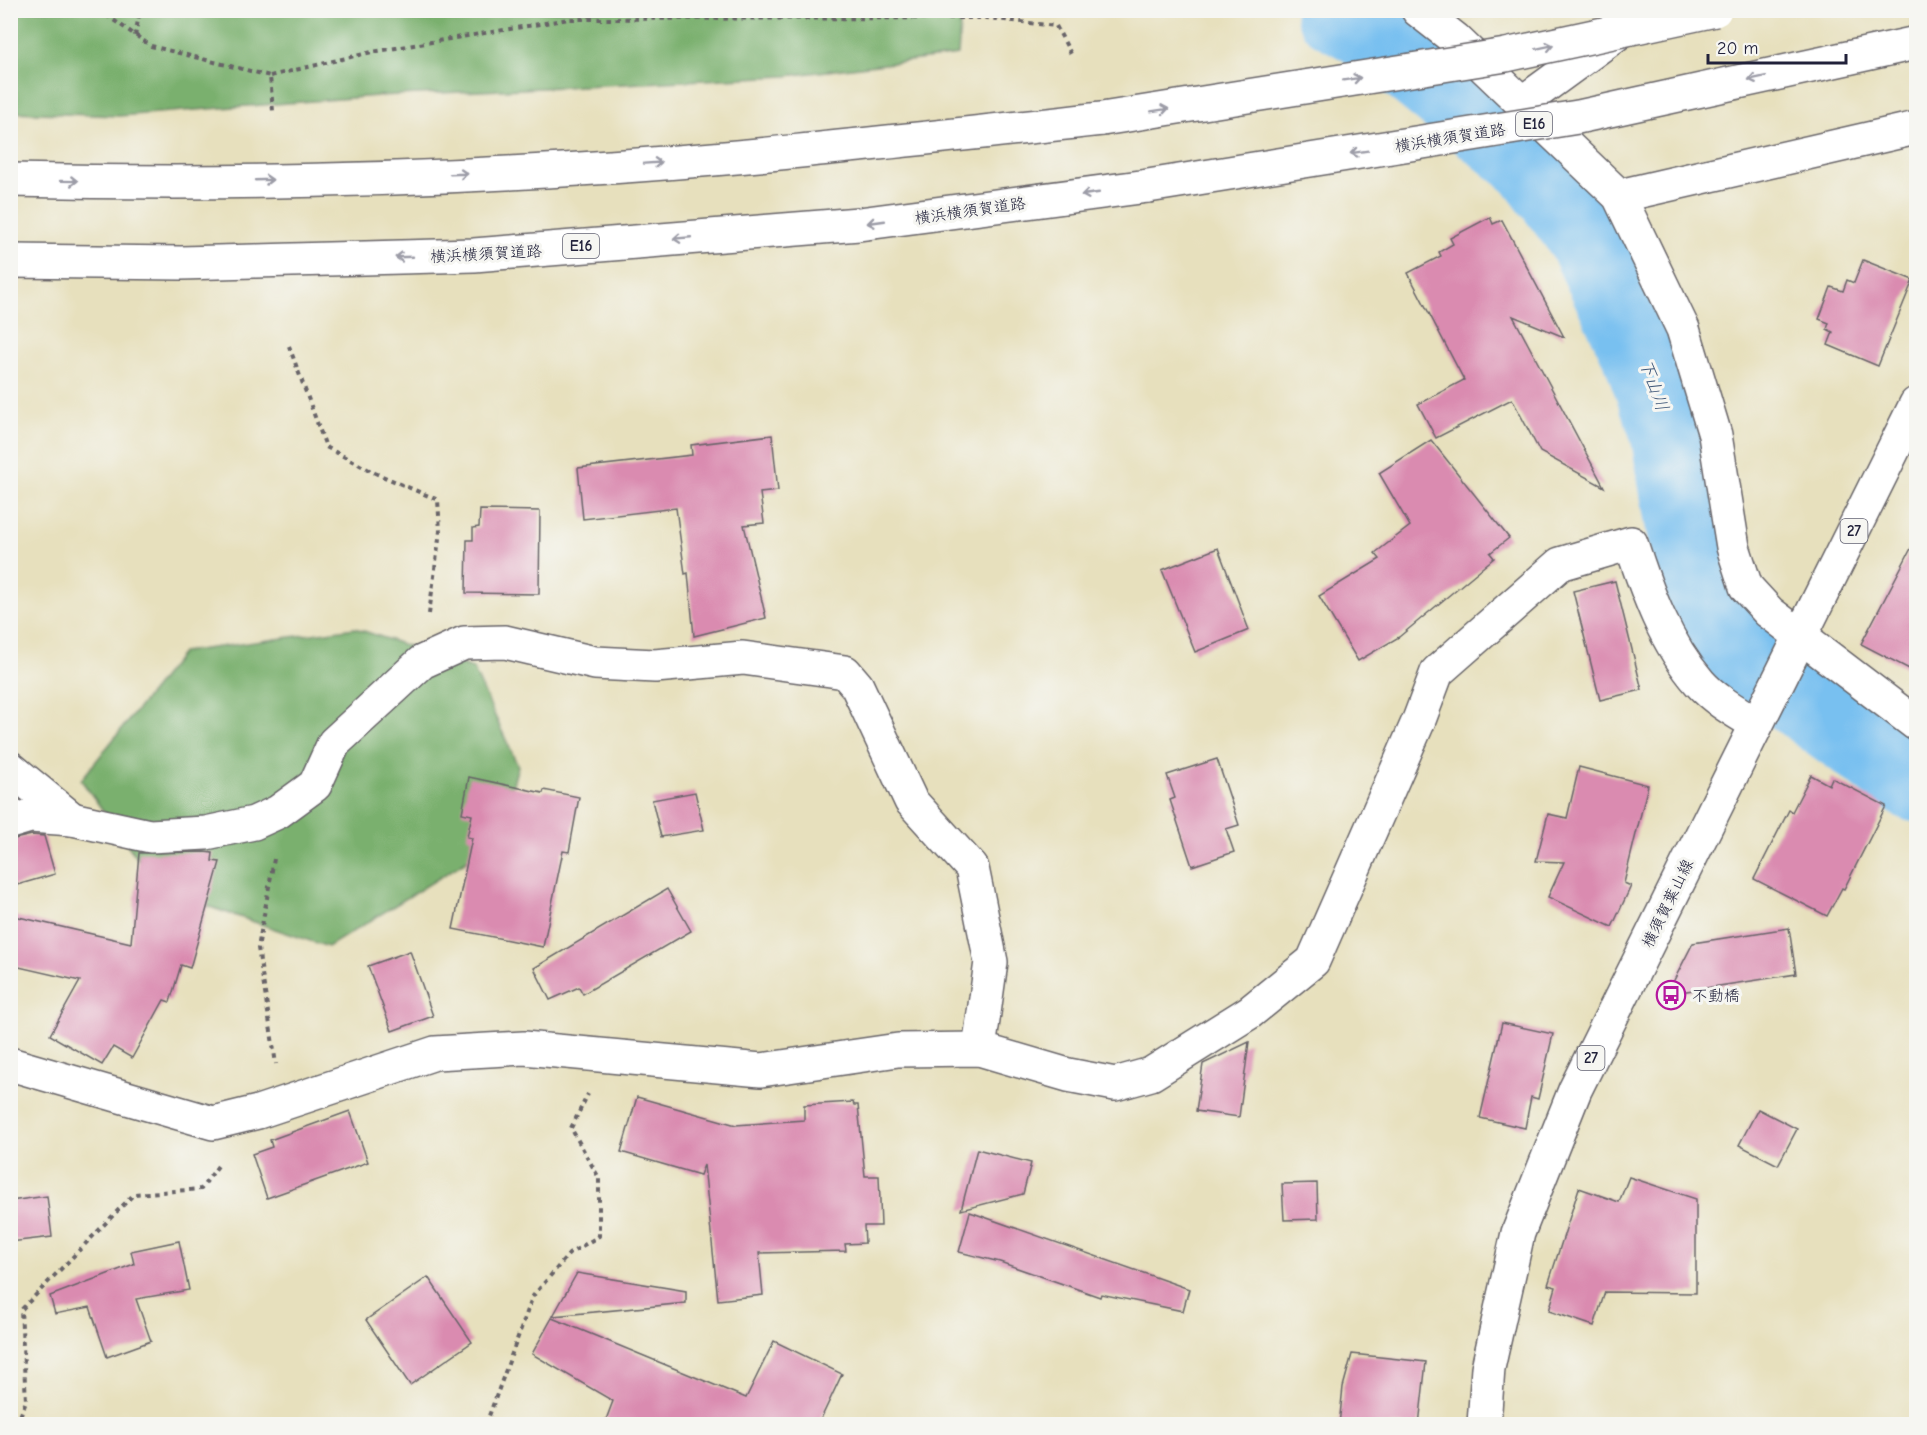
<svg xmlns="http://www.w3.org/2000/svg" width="1927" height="1435" viewBox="0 0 1927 1435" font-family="'Comic Neue','Klee One',sans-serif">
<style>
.forest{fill:#7ab06e;stroke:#4e6954;stroke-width:1.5}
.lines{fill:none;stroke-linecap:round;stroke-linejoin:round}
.river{stroke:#78c0f0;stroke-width:82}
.building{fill:#da8bb0}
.minor-casing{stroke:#676468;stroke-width:36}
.major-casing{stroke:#676468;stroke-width:36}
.highway-casing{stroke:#676468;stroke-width:36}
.path{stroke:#676468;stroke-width:4;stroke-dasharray:4.5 4.5;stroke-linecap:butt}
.minor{stroke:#fff;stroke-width:33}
.major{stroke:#fff;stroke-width:33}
.highway{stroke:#fff;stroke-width:33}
.highway-bridge-casing{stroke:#676468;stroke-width:36;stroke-linecap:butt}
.highway-bridge{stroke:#fff;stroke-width:33}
.oneway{stroke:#9c9ca7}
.labels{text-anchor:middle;stroke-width:6;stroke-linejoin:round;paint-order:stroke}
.shield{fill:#f6f6f2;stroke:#626272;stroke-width:1.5}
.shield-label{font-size:15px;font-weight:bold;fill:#22223b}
.street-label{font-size:16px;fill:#22223b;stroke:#f6f6f2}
.poi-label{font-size:16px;fill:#22223b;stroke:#f6f6f2;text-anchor:start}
.water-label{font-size:18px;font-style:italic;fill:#40597a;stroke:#f6f6f2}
</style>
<rect width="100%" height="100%" fill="#f6f6f2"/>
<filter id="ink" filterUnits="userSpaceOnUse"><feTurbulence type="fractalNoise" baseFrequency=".0167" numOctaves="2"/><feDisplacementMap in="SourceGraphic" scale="12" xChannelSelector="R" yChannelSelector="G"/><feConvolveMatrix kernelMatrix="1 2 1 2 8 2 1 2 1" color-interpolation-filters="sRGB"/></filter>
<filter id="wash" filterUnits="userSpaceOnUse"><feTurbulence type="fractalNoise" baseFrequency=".008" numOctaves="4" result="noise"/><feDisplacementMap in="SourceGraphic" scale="24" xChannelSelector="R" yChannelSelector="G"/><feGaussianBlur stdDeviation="1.35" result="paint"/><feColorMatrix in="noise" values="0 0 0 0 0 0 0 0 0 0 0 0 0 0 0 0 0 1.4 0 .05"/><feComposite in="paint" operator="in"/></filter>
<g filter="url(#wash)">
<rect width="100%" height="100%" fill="#e7e0bd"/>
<g class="forest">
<polygon points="11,10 129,11 961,11 958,55 786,76 378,96 119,116 11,112"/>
<polygon points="355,628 473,668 518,766 497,842 328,947 160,890 81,780 183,652"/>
</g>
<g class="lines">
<polyline class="river" points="1336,10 1364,25 1534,163 1586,233 1644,355 1671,431 1694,570 1711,617 1730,647 1916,781"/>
</g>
<g id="blocks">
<g class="building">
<polygon points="1490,217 1493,224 1502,220 1564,337 1513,316 1604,487 1540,452 1512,399 1436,438 1418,404 1464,380 1408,273 1441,256 1439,252 1453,244 1450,238"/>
<polygon points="1863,260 1913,280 1878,366 1828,345 1833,332 1827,329 1829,323 1819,319 1831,287 1843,291 1847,280 1854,283"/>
<polygon points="772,435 778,491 760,493 764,523 744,525 766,618 694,636 688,573 685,574 676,508 583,519 578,468 692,455 691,445"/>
<polygon points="1431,440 1509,538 1490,553 1494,558 1399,637 1358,661 1319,596 1380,559 1375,553 1410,526 1379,473"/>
<polygon points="480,510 540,511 539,594 466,593 467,540 473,540 473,528 479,527"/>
<polygon points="1917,537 1917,673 1861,644"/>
<polygon points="1218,548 1249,630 1195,652 1162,570"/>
<polygon points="1615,581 1642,690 1600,700 1573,591"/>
<polygon points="1217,759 1239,825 1226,829 1234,852 1192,866 1170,800 1175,798 1167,775"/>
<polygon points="1579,767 1648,785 1624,883 1631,886 1612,927 1548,897 1564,862 1536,861 1548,814 1567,818"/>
<polygon points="1811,775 1829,785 1832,778 1886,806 1844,889 1842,888 1827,916 1754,879 1789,810 1792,812"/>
<polygon points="469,777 543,793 544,790 579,797 569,852 563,851 543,947 453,929 472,838 467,837 472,815 462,813"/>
<polygon points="695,792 704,830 661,837 652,800"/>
<polygon points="32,835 44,836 55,874 10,887 10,840"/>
<polygon points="204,852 213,853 212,861 220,862 190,968 181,965 170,1002 164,1000 132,1058 113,1047 102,1065 50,1035 80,981 10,965 10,915 131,943 139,853"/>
<polygon points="667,889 691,931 583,994 579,987 550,1000 534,968"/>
<polygon points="1789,928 1796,974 1667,994 1693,943"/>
<polygon points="410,951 433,1016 392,1031 368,966"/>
<polygon points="1502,1023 1553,1034 1538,1099 1531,1097 1525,1128 1480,1118"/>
<polygon points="1249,1042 1239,1117 1196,1111 1203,1064"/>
<polygon points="637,1097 736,1125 804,1120 804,1105 853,1102 854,1105 858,1105 865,1176 879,1176 881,1226 864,1226 865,1243 845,1244 846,1251 759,1253 763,1295 718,1300 704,1165 700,1175 621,1152"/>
<polygon points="1758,1109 1797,1129 1778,1165 1739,1145"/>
<polygon points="350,1111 368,1162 267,1198 252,1154 272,1147 270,1140"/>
<polygon points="977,1149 1031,1163 1023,1194 961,1210"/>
<polygon points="1629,1177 1696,1199 1696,1293 1605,1292 1594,1326 1549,1311 1556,1287 1548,1285 1579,1188 1619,1202"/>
<polygon points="1317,1183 1318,1219 1284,1220 1282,1184"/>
<polygon points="47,1196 52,1237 10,1242 10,1201"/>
<polygon points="970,1212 1189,1289 1183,1311 1101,1294 1100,1297 1000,1262 959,1252"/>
<polygon points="179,1241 189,1290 136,1299 151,1341 107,1357 90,1307 55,1314 50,1296 134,1264 131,1251"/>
<polygon points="577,1273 686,1291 686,1303 553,1316"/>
<polygon points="428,1277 472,1342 410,1385 366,1320"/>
<polygon points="552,1318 746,1398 774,1341 842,1374 818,1425 604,1425 613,1401 532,1354"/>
<polygon points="1352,1354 1426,1362 1419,1425 1339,1425 1343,1387"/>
</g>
</g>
</g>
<g filter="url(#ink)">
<use href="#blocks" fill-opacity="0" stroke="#676468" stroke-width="1.5"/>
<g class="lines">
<g class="minor-casing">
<g id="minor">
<polyline points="1418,10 1455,39 1619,196 1683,329 1715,435 1733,547 1746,587 1769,612 1916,724"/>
<polyline points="1522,103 1625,28"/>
<polyline points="1619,196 1916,128"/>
<polyline points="10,768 72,819"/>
<polyline points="10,822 30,816 72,819 150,836 206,833 254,823 278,812 315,785 334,743 422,662 464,643 505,642 595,663 655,666 743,658 845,672 857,686 911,801 972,868 991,962 979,1049"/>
<path d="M10 1064 213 1123 258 1112 435 1053 524 1048 761 1070 898 1050 979 1049 1068 1075 1115 1084 1151 1074 1250 1012 1313 961 1419 720 1437 672 1560 564 1631 543C1647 592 1665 643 1700 683 1715 700 1737 712 1756 724"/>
</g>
</g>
<g class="major-casing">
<polyline id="major" points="1484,1424 1488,1368 1518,1233 1575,1090 1916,404"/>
</g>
<g class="highway-casing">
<g id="highway">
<path d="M10 180C182 184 355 182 527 172 719 162 911 140 1102 119"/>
<polyline points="10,261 181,263 474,255 859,224 1148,186"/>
</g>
</g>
<g class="path">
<polyline points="99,10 151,46 270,76 273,111"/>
<polyline points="135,36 140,10"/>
<polyline points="270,76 372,52 569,19 987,18 1056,26 1071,54"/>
<polyline points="289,346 326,447 375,473 438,500 440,531 429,614"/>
<polyline points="274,859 258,948 276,1064"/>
<polyline points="17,1424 26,1401 21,1310 134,1194 201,1189 220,1163"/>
<polyline points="486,1424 533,1296 569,1254 599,1236 599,1178 571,1128 588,1094"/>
</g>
<use href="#minor" class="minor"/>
<use href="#major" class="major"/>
<use href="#highway" class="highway"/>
<g class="highway-bridge-casing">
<g id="highway-bridge">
<polyline points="1102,119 1506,55 1715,10"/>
<polyline points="1148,186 1578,117 1916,43"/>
</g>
</g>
<use href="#highway-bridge" class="highway-bridge"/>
</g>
<defs><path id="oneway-shaft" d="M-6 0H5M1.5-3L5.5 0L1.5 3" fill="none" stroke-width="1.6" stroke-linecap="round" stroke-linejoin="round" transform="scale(1.5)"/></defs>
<g class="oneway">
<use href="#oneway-shaft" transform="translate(1545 47) rotate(-12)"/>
<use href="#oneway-shaft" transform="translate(1757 78) rotate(168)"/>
<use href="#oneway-shaft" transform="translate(1352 79) rotate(-9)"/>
<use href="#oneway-shaft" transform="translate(1160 110) rotate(-9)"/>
<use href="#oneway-shaft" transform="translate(1359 152) rotate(171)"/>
<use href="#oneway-shaft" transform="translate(653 163) rotate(-4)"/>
<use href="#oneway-shaft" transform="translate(459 174) rotate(-2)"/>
<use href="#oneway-shaft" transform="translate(264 180) rotate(-2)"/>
<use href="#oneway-shaft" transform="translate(69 181) rotate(1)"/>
<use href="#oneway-shaft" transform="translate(1090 194) rotate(172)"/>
<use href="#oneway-shaft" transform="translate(876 222) rotate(172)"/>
<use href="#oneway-shaft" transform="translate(682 238) rotate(175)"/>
<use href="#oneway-shaft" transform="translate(404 257) rotate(178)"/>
</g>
</g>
<defs>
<g id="bus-ring" transform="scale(1.5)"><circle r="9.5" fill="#f6f6f2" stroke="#b5179e" stroke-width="1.5"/><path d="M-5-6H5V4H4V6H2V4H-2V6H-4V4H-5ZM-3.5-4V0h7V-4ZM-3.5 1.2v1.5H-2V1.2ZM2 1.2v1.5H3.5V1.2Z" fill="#b5179e"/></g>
</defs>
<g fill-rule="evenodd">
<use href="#bus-ring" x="1671" y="995"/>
</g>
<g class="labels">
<g class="shield">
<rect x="1516" y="112" width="36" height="24" rx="4.5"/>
<rect x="563" y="234" width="36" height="24" rx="4.5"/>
<rect x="1840.5" y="519" width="27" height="24" rx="4.5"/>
<rect x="1577.5" y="1046" width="27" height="24" rx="4.5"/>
</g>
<g class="shield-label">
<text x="1534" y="129">E16</text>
<text x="581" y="251">E16</text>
<text x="1854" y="536">27</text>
<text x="1591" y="1063">27</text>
</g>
<g class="street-label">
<text transform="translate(1450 137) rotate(-9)" y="6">横浜横須賀道路</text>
<text transform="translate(970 210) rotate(-8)" y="6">横浜横須賀道路</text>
<text transform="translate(486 253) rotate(-3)" y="6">横浜横須賀道路</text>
<text transform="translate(1667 903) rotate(-64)" y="6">横須賀葉山線</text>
</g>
<g class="poi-label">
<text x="1692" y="1001">不動橋</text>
</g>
<g class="water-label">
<text transform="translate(1654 385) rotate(70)" y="6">下山川</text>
</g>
</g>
<rect width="1927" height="1435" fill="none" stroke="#f6f6f2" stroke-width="36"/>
<path d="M1708 54v9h138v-9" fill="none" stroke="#22223b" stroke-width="3"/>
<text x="1717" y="54" font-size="18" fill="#22223b" stroke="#f6f6f2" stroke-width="4.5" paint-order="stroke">20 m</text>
</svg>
